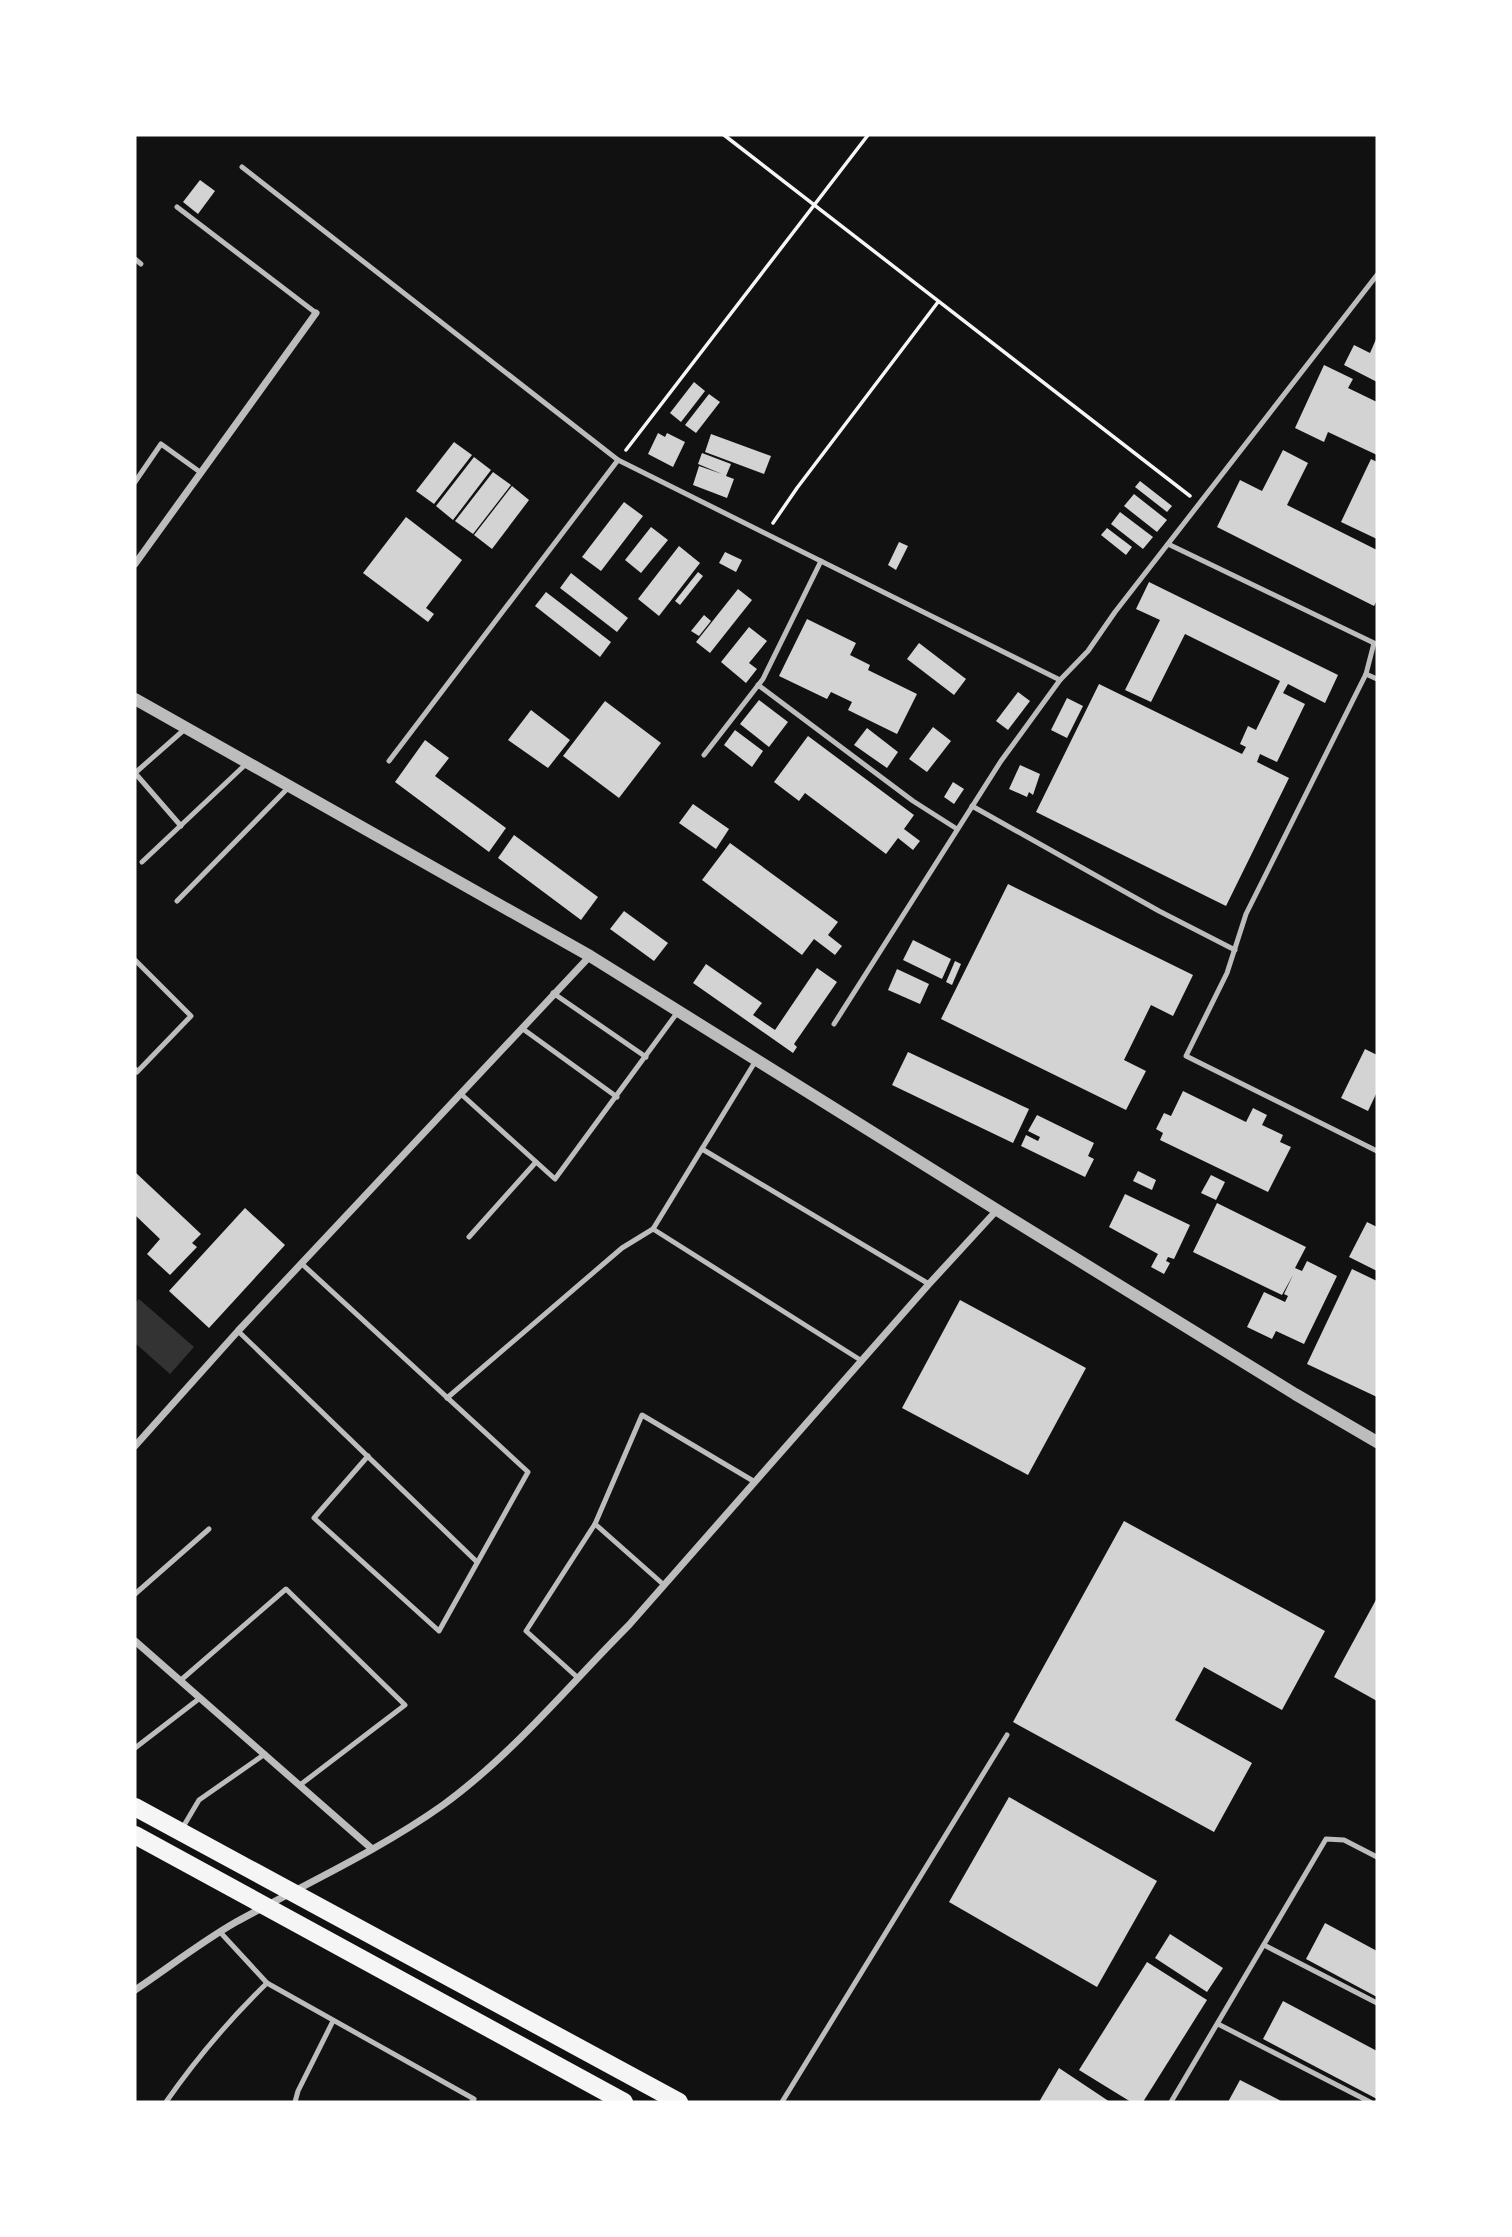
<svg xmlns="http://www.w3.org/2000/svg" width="1512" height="2237" viewBox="0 0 1512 2237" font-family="Figtree,sans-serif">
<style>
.water{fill:#333}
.building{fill:#d3d3d3}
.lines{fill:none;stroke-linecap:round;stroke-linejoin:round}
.path{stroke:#f5f5f5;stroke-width:3.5}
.service{stroke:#bcbcbc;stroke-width:5}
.minor{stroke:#bcbcbc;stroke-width:7}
.tertiary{stroke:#bcbcbc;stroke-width:12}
.primary{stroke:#f5f5f5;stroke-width:18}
</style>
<rect width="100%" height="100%" fill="#111"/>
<polygon class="water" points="139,1299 194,1347 170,1374 135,1343 135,1303"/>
<g class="building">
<polygon points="200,180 215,191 198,214 183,202"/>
<polygon points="1377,337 1377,382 1344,365 1354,345 1370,353"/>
<polygon points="1324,365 1353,379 1348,388 1377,402 1377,455 1328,432 1324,442 1295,428"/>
<polygon points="694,382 705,391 681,422 670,413"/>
<polygon points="709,394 720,402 696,433 685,425"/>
<polygon points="658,433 665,437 667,433 685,442 673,467 648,454"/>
<polygon points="711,434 771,456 764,474 705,452"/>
<polygon points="454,442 472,455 434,504 416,491"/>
<polygon points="1283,450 1308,463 1287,505 1377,550 1377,600 1374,606 1217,527 1240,480 1262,491"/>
<polygon points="702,453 731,464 726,476 734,479 727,498 693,485 699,466 722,474 698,464"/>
<polygon points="474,457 491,470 453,520 436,506"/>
<polygon points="1371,459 1377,462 1377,539 1341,522"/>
<polygon points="493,472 511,485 473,534 455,521"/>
<polygon points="1140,481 1172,506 1167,512 1135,487"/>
<polygon points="512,486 529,500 492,549 474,535"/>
<polygon points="1134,494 1167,520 1157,532 1124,506"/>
<polygon points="624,502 643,516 601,571 582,557"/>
<polygon points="1120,512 1153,537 1143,549 1111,524"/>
<polygon points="406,517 462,560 426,608 434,614 428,622 363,573"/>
<polygon points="651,527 668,540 641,573 625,560"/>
<polygon points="1107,528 1132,547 1126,555 1101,535"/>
<polygon points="899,542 908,546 896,570 888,565"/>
<polygon points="679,546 700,563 659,616 638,599"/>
<polygon points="725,552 742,560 736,572 719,563"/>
<polygon points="698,572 703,576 680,605 675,601"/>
<polygon points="571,573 628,618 617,632 560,588"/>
<polygon points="1149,582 1338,675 1325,703 1288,684 1283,693 1305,704 1277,762 1260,754 1257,762 1289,778 1226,906 1036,812 1099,684 1242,754 1246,747 1240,744 1248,726 1256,730 1280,681 1185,634 1151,702 1125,690 1160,620 1136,609"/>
<polygon points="738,589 752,600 710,653 696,642"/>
<polygon points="546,592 611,642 600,657 535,606"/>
<polygon points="704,615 711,621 699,636 691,631"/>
<polygon points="807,619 856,643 850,655 870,665 868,670 917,694 897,734 848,710 852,702 831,692 827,699 779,676"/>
<polygon points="749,627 767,641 749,663 757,669 746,683 721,662"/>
<polygon points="919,643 966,679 954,695 907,659"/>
<polygon points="1018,692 1030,701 1008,730 996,721"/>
<polygon points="1067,698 1083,706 1067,738 1051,730"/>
<polygon points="759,700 788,722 769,747 740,724"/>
<polygon points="605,701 661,743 619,798 563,756"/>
<polygon points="531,710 570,740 548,768 508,740"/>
<polygon points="933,727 951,741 927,772 909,759"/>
<polygon points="867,728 898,752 887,768 854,745"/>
<polygon points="735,730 763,751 752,767 724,745"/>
<polygon points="808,736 914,815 904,829 920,841 913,850 898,838 886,854 805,793 799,801 774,782"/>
<polygon points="425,740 449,758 435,776 506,828 489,852 395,782"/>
<polygon points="1020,765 1040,774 1033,795 1029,792 1027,797 1009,789"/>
<polygon points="953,782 964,789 954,804 944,797"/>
<polygon points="693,804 729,829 716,849 679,823"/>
<polygon points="514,835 598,897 581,920 498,858"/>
<polygon points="730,843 838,922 828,935 842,946 835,955 814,939 802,955 702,880"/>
<polygon points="1008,884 1193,975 1173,1016 1151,1005 1124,1060 1146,1071 1126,1110 941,1019"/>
<polygon points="624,911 668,943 654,961 610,929"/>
<polygon points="913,940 951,959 942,979 903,960"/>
<polygon points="955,961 961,964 952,985 946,982"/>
<polygon points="706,964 762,1003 753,1015 775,1030 817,968 837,982 794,1044 797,1047 793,1053 693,983"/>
<polygon points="897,969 929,984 920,1004 888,990"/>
<polygon points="1365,1049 1377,1055 1377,1092 1368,1111 1341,1098"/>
<polygon points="908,1052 1029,1109 1013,1143 892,1085"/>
<polygon points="1183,1091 1246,1122 1253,1108 1267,1115 1262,1125 1283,1135 1280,1142 1291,1147 1268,1192 1160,1140 1163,1133 1156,1129 1164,1113 1171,1116"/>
<polygon points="1037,1115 1094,1143 1088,1156 1094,1159 1085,1177 1021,1146 1026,1135 1038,1141 1040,1137 1028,1131"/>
<polygon points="1138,1171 1156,1180 1152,1190 1133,1181"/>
<polygon points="135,1172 201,1234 192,1243 197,1247 170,1275 147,1254 160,1239 135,1215"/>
<polygon points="1211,1175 1225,1182 1216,1200 1201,1193"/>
<polygon points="1125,1194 1190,1225 1174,1259 1168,1257 1166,1261 1170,1263 1164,1274 1151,1267 1158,1254 1109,1227"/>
<polygon points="1217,1203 1306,1247 1295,1268 1302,1271 1307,1261 1337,1276 1304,1344 1276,1331 1272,1339 1247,1327 1264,1292 1285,1302 1288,1296 1284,1294 1293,1275 1282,1295 1193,1252"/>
<polygon points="245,1208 285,1245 209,1328 169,1291"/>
<polygon points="1367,1222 1377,1227 1377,1271 1349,1257"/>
<polygon points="1352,1269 1377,1281 1377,1397 1307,1364"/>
<polygon points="960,1300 1086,1368 1028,1475 902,1408"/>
<polygon points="1124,1521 1325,1631 1282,1710 1204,1667 1175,1720 1252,1763 1214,1832 1013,1722"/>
<polygon points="1377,1598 1377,1701 1334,1677"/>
<polygon points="1009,1797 1157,1881 1097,1987 949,1902"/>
<polygon points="1325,1923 1377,1951 1377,1997 1306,1959"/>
<polygon points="1170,1934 1223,1968 1207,1992 1155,1958"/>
<polygon points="1147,1962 1207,2000 1143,2102 1131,2102 1079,2070"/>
<polygon points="1283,2001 1377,2051 1377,2099 1263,2039"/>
<polygon points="1059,2068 1110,2102 1039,2102"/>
<polygon points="1240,2080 1283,2102 1228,2102"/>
</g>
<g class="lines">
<g class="path">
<polyline points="724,135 1190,496"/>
<polyline points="626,450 868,135"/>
<polyline points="773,523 797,488 938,302"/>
</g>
<g class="service">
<polyline points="242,167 618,460 1060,680"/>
<polyline points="177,207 316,313"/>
<polyline points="135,259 141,264"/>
<polyline points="135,482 161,444 200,472"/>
<polyline points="1168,544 1374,643 1366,674 1246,914 1227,973 1186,1056 1377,1151"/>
<polyline points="1366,674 1377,679"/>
<polyline points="758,685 913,801 957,829"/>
<polyline points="704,755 763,679 821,561"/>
<polyline points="389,761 618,460"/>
<polyline points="135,773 185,729"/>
<polyline points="135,773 181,826"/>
<polyline points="972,806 1159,911 1235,950"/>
<polyline points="142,862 246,764"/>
<polyline points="177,901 288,788"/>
<polyline points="135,960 191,1016 137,1072 135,1069"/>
<polyline points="553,993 646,1057"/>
<polyline points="834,1024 1001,761 1060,680 1088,651 1115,612 1377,275"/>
<polyline points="523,1029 617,1097"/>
<polyline points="461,1094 555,1179 677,1013"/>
<polyline points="702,1149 929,1284"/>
<polyline points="653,1229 862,1361"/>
<polyline points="469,1237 536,1162"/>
<polyline points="301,1263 528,1472 439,1631 314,1518 368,1456"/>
<polyline points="238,1331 477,1562"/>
<polyline points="447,1398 622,1248 653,1229 755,1062"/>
<polyline points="595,1524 664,1585"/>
<polyline points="135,1594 209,1529"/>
<polyline points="577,1677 526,1631 595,1524 642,1415 755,1482"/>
<polyline points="181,1680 286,1589 405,1705 300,1785"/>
<polyline points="135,1748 200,1698"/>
<polyline points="183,1827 199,1800 265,1754"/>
<polyline points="220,1932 267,1983 474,2099 472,2102"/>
<polyline points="1264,1945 1377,2003"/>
<polyline points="1218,2024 1370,2102"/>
<path d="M166 2102C196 2059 229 2020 267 1983"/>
<polyline points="295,2102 298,2091 333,2021"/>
<polyline points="782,2102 1007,1735"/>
<polyline points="1171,2102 1326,1839 1344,1840 1377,1857"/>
</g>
<g class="minor">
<polyline points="135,564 316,313"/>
<polyline points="135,1446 238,1331 590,956"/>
<polyline points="135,1641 371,1848"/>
<path d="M135 1990C168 1968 201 1942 236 1922 305 1884 378 1851 443 1805 513 1754 568 1686 629 1625L929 1284 997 1210"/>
</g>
<polyline class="tertiary" points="135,699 590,956 997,1210 1295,1394 1377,1442"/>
<g class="primary">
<polyline points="135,1807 679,2102"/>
<polyline points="135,1835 624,2102"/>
</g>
</g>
<rect width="1512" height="2237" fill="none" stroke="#ffffff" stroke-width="273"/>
</svg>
